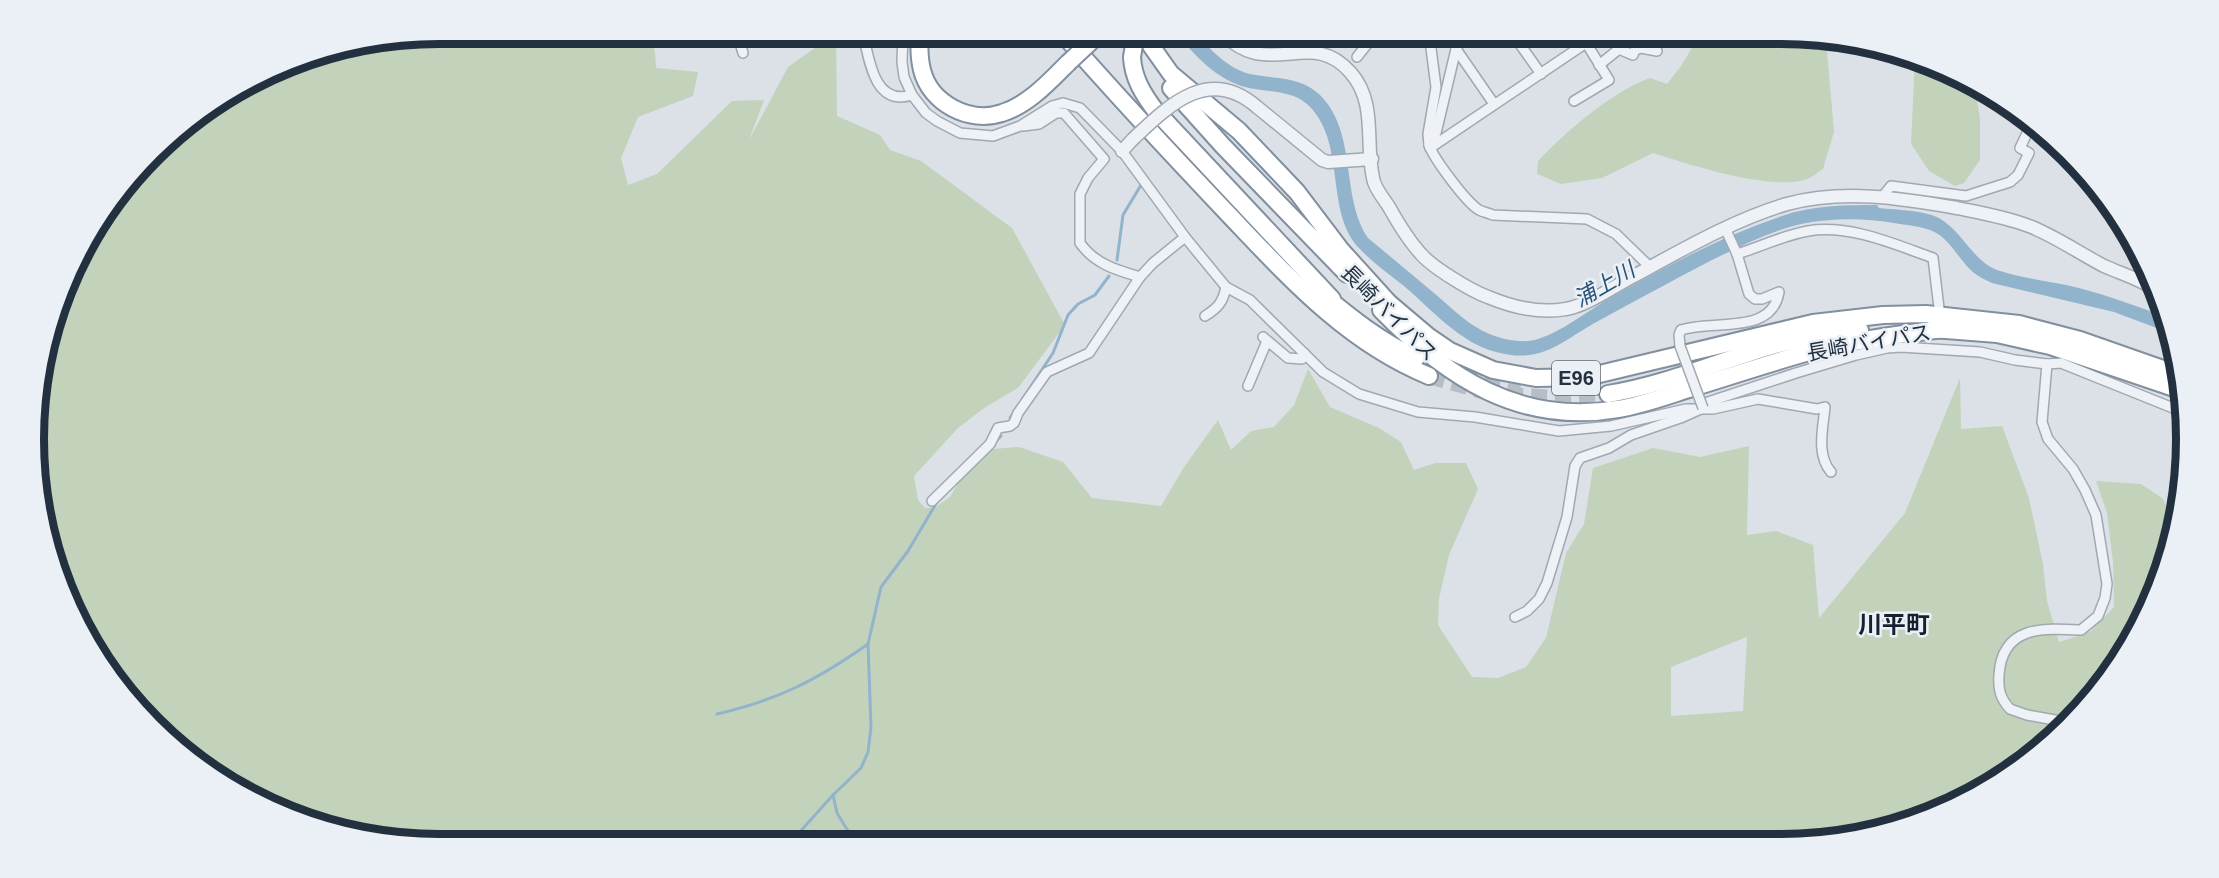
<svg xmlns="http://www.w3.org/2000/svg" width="2219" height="878" viewBox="0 0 2219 878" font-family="Helvetica,'Noto Sans JP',sans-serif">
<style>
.green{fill:#c3d2bb;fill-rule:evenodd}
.water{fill:#91b3cc}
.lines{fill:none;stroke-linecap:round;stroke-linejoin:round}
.stream{stroke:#91b3cc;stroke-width:3}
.motorway-tunnel{stroke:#b6bec5;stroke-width:16;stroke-dasharray:16 8;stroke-linecap:butt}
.minor-casing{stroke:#a0a8b1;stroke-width:12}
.tertiary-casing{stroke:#a0a8b1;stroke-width:15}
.motorway-casing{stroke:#818f9f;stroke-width:20}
.minor{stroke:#eef1f5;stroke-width:9}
.tertiary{stroke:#eef1f5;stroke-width:12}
.motorway{stroke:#fff;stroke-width:16}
.minor-bridge-casing{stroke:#a0a8b1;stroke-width:12;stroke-linecap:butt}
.tertiary-bridge-casing{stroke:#a0a8b1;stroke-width:15;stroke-linecap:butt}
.motorway-bridge-casing{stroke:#818f9f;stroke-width:20;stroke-linecap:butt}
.minor-bridge{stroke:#eef1f5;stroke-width:9}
.tertiary-bridge{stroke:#eef1f5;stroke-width:12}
.motorway-bridge{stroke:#fff;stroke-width:16}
.labels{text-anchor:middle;stroke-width:5;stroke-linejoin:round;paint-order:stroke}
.shield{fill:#eaf0f5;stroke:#5f6a76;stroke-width:1.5}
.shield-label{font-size:20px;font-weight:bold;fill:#23303f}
.street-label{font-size:21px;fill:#23303f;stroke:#eaf0f5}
.water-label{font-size:22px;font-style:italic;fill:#2a5276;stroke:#eaf0f5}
.quarter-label{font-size:24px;font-weight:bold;fill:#16212f;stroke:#eaf0f5}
.rim{fill:none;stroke:#23303f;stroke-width:8}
</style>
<rect width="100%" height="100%" fill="#dbe1e7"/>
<g class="green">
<path d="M439 33H650L655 52 656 68 698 72 693 96 638 117 621 158 628 185 657 174 732 101 764 100 749 140 788 67 836 33 837 116 880 135 890 150 921 161 1012 228 1065 325 1018 388 984 408 958 428 914 476 918 500 925 508 936 507 950 497 961 478 993 449 1019 447 1063 462 1092 498 1161 506 1184 467 1218 420 1231 450 1251 431 1274 427 1294 405 1308 369 1330 407 1379 428 1401 442 1414 470 1435 463H1466L1478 489 1449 555 1439 599 1438 625 1472 677 1498 678 1526 667 1546 638 1566 553 1584 524 1593 468 1653 448 1700 457 1749 446 1747 535 1776 531 1813 545 1819 618 1905 513 1960 378 1961 429 2002 426 2029 498 2043 564 2047 601 2059 642 2090 632 2114 607 2113 562 2107 513 2096 481 2141 484 2162 498 2176 523 2172 544 2131 642 2048 744 1959 803 1833 841 439 845 334 831 260 803 192 761 101 664 64 595 41 519 37 386 54 309 87 236 172 134 236 87 308 55ZM1747 637 1743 711 1671 716V667Z"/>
<path d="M1245 33H1313C1302 43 1279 56 1264 49 1256 46 1250 39 1245 33Z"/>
<path d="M1693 33H1780L1826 39 1834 132 1823 169C1818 172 1813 177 1807 179 1774 192 1687 164 1653 153L1602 178 1561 184 1537 174 1538 161C1565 132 1613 91 1650 78L1667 84 1681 66 1698 38Z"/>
<polygon points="1915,58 1960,75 1974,84 1980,118 1980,160 1964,183 1955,186 1929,171 1911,144"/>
</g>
<path class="water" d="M1177 33H1196C1210 50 1229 69 1250 74 1274 79 1301 76 1320 95 1358 133 1340 196 1368 238 1390 256 1412 275 1434 293 1454 310 1473 330 1498 337 1510 341 1526 343 1538 339 1561 332 1588 311 1610 298 1665 267 1722 236 1782 216 1813 205 1845 205 1877 205L1879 208C1897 210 1922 210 1939 218 1962 231 1972 260 1997 270 2023 279 2052 281 2079 288 2109 296 2137 306 2166 317L2170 333 2114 312 1992 283C1986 280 1979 277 1974 273 1958 260 1950 237 1930 230 1919 226 1906 225 1894 223 1863 218 1832 218 1801 224 1770 231 1739 247 1710 261 1673 280 1637 300 1600 320 1562 340 1544 365 1496 352 1460 343 1431 309 1404 286 1389 274 1373 263 1360 249 1325 214 1346 148 1312 109 1295 89 1268 93 1245 87 1218 80 1193 55 1177 33Z"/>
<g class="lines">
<g class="stream">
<polyline points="1117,260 1123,215 1141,185"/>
<polyline points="1010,418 1053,353 1068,315 1078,304 1095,295 1109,276"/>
<polyline points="994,443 1001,436"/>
<path d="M717 714C778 700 817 680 868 644"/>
<polyline points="833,795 837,813 856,844"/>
<polyline points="789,844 833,795 861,768 868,752 871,727 868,644 881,587 908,551 937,502"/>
</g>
<g class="motorway-tunnel">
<polyline points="1416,358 1464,375 1521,385"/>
<polyline points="1429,376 1482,391"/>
<polyline points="1507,395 1554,398 1608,394"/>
</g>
<g class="minor-casing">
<g id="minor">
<polyline points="737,33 743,53"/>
<path d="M863 33C869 59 874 107 912 95"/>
<path d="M903 33 902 62 904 77 912 95 926 113 937 121 960 133 993 136 1020 126 1052 106 1063 103 1080 108 1122 151 1185 237 1226 287 1250 300 1323 372 1359 394 1418 412 1475 417 1559 431 1611 426 1686 409H1713L1758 399 1817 409 1825 407C1823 428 1816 455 1831 472"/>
<path d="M1465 33 1456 49 1436 133 1429 145C1434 159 1466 202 1479 210 1483 212 1488 213 1493 215L1587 219 1616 234 1650 267"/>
<polyline points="1512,33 1541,74"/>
<polyline points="1456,49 1494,104"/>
<polyline points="1357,57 1376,33"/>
<polyline points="1599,65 1619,49 1633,55 1635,50 1641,48 1657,51"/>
<polyline points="1574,101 1609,80 1580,33"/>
<path d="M1023 126 1039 124 1056 113H1064L1104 159 1088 178 1080 194V243C1095 264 1116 270 1140 277"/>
<polyline points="1429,145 1428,134 1436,87 1429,33"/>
<polyline points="1430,148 1586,43"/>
<polyline points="1883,196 1891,186 1966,196 2010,182 2018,175 2029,153 2020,148 2029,129 2031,120"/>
<path d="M1737 254C1760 247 1784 235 1808 231 1849 224 1894 244 1933 258L1939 308"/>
<path d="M1205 316C1218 308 1223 302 1226 287"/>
<polyline points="1263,337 1288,358 1302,359 1305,354"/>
<path d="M1680 346 1679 335 1681 330C1713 319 1772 336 1779 292L1762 299H1755L1749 294 1737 254 1725 228"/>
<path d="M2047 364 2042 422 2048 439 2073 469 2085 490 2096 515 2107 584 2105 598 2098 616 2081 630C2044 628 2002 625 1999 675 1998 689 2000 698 2010 709L2027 715 2066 722"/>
<polyline points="1248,386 1267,341"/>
<polyline points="932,501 990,444 998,428 1010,426 1014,423 1018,413 1047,372 1089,353 1140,277 1153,263 1185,237"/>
<polyline points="1515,617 1527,611 1539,599 1547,583 1567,517 1575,466 1580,458 1609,448 1631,435 1683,417 1703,408 1708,402 1796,373 1856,355 1887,348 1901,347 1980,352 2015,360 2047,364 2061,363 2183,412"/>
</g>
</g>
<g class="tertiary-casing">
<g id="tertiary">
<path d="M1221 33C1231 42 1242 50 1255 53 1291 61 1320 37 1351 73 1378 104 1364 146 1374 182 1377 191 1384 199 1389 207 1398 223 1408 240 1421 254 1432 267 1471 291 1488 297 1512 307 1539 314 1566 309 1586 306 1613 287 1632 277 1682 250 1733 220 1787 204 1843 189 1900 198 1957 208 1981 213 2005 217 2029 226 2055 236 2079 253 2104 266 2122 274 2140 279 2156 290"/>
<polyline points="1257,107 1322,160 1328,162 1372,159"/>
<polyline points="1122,151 1133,139"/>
</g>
</g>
<g class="motorway-casing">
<g id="motorway">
<path d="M920 33C919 45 919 58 922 70 930 103 969 124 1002 113 1028 105 1049 82 1068 63"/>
<path d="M1062 33C1117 96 1174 157 1232 218 1291 280 1348 343 1429 376"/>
<polyline points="1142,33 1171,74 1239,131 1297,192 1341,250 1389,303 1428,336 1450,351 1493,370 1536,378 1587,377 1813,323 1883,315 1926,314 2019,324 2080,340 2180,375"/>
<path d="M1132 57C1133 78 1143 94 1155 110L1332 299"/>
<polyline points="1171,88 1223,146 1347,274"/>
<path d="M1321 293C1351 318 1380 341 1416 358"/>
<path d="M1381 310C1446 377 1520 426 1618 409 1643 405 1667 396 1692 388 1731 376 1770 363 1809 352 1854 340 1898 334 1944 329"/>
<polyline points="1933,329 1997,334 2050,346 2183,391"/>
<path d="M1608 394C1663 385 1715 363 1768 347 1798 338 1829 334 1860 330"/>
</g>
</g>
<use href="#minor" class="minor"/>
<use href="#tertiary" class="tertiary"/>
<use href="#motorway" class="motorway"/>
<g class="minor-bridge-casing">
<polyline id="minor-bridge" points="1680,346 1703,408"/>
</g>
<g class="tertiary-bridge-casing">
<path id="tertiary-bridge" d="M1133 139C1169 105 1209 65 1257 107"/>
</g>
<g class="motorway-bridge-casing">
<g id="motorway-bridge">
<polyline points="1132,57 1136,33"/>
<polyline points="1068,63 1100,33"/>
</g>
</g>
<use href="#minor-bridge" class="minor-bridge"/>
<use href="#tertiary-bridge" class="tertiary-bridge"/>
<use href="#motorway-bridge" class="motorway-bridge"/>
</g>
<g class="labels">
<rect class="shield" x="1552" y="361" width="48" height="34" rx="4.5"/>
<g class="shield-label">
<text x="1576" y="385">E96</text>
</g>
<g class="street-label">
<text transform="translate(1389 313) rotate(45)" y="7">長崎バイパス</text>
<text transform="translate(1869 343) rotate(-10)" y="7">長崎バイパス</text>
</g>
<g class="water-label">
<text transform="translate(1604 284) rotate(-30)" y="8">浦上川</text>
</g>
<g class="quarter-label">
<text x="1894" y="633">川平町</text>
</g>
</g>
<path d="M0 0H2219V878H0ZM439 44H1781A395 395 0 0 1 2176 439V439A395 395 0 0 1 1781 834H439A395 395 0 0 1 44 439V439A395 395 0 0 1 439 44Z" fill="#eaf0f5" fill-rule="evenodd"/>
<path class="rim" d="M439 44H1781A395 395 0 0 1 2176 439V439A395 395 0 0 1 1781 834H439A395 395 0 0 1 44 439V439A395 395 0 0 1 439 44Z"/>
</svg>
